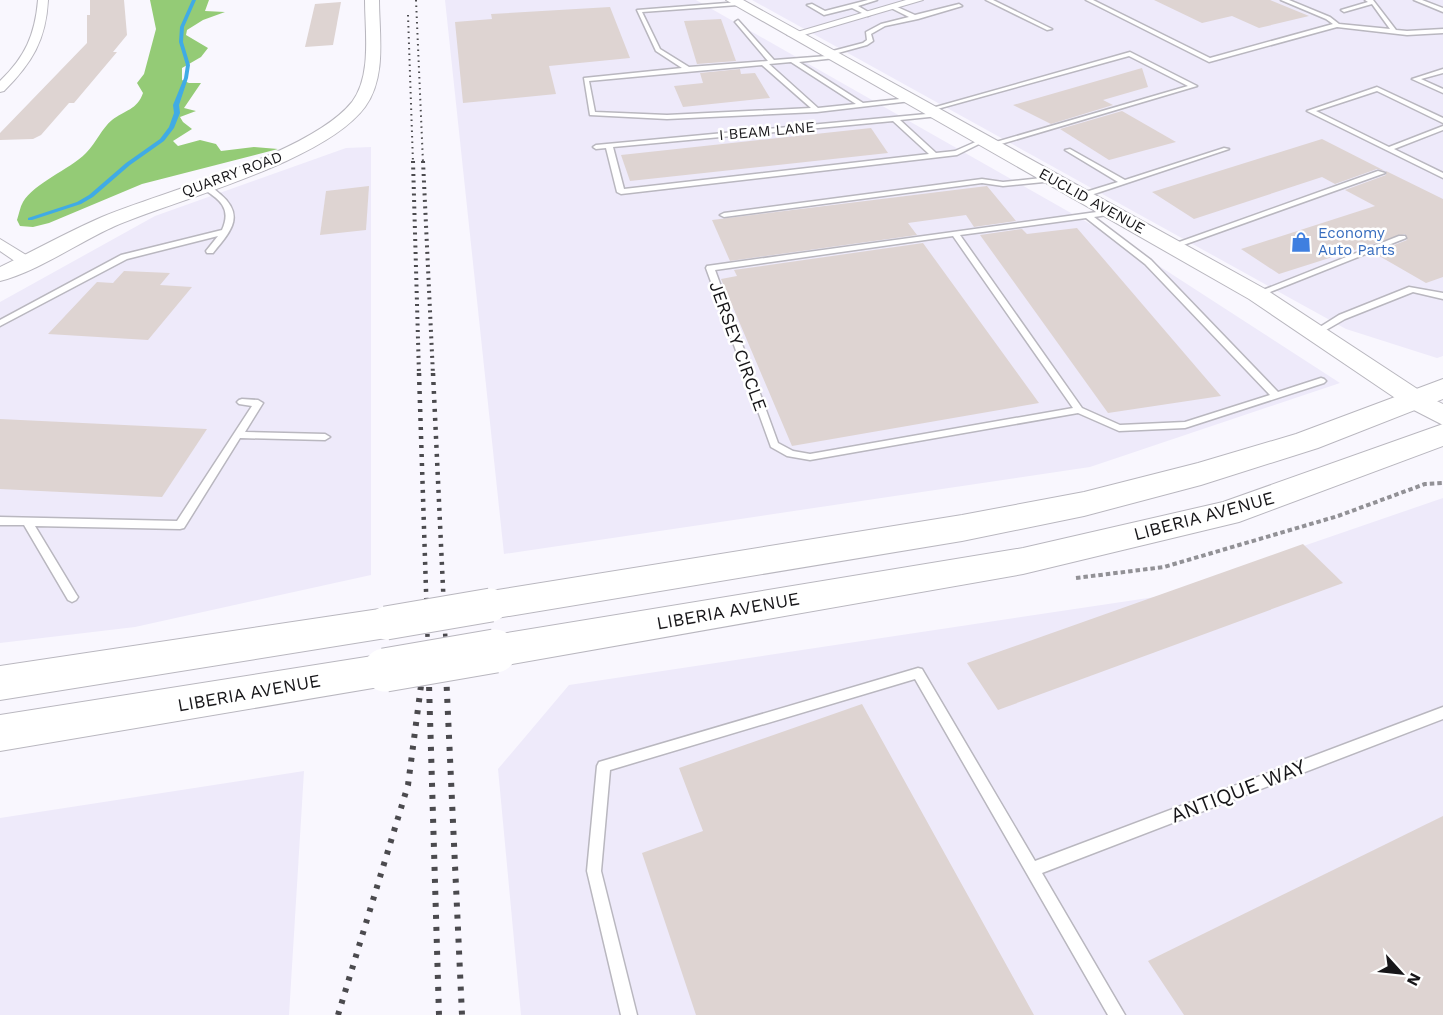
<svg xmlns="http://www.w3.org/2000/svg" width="1443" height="1015" viewBox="0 0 1443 1015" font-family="'Work Sans',sans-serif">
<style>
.built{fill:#eeeafa}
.forest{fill:#94cb76}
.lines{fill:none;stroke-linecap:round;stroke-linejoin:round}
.stream{fill:#40abe5;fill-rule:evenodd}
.building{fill:#ded4d2}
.service-casing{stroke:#b9b7bf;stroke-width:3}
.minor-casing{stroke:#b9b7bf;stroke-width:2}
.tertiary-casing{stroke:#b9b7bf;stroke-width:2}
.secondary-casing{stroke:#b9b7bf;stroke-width:2}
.trunk-casing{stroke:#b9b7bf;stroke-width:2}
.path{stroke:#929196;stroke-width:4;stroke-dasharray:4.5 3;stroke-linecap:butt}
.service{fill:#fff;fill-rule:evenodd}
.minor{fill:#fff;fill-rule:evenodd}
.tertiary{fill:#fff;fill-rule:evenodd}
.secondary{fill:#fff;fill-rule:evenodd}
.trunk{fill:#fff;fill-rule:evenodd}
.rail-far3{stroke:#4b4a4e;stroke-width:2;stroke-dasharray:1.5 4;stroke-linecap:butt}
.rail-far2{stroke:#4b4a4e;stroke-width:4;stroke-dasharray:2 4.5;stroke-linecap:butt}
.rail-far1{stroke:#4b4a4e;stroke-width:4.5;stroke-dasharray:3 6;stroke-linecap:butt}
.rail{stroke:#4b4a4e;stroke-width:6;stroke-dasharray:4 8;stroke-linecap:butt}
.trunk-bridge-far1-casing{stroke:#b9b7bf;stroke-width:35;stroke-linecap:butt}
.trunk-bridge-casing{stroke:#b9b7bf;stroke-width:45;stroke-linecap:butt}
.trunk-bridge-far1{stroke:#fff;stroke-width:33}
.trunk-bridge{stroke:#fff;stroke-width:43}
.labels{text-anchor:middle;stroke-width:5;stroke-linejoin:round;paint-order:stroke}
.far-street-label{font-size:15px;fill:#171619;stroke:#fff}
.far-shop-label{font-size:15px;fill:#366cbe;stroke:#fff;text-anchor:start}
.street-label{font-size:18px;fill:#171619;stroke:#fff}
.near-street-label{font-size:21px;fill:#171619;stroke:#fff}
</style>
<rect width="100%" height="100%" fill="#f9f7fe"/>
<g class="built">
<polygon points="445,0 696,0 1122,242 1340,383 1090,467 504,554"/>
<polygon points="752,0 1443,0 1443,356 1437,358 1346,329"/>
<polygon points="371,147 371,575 135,627 0,643 0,302 155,216 346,148"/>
<polygon points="1443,498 1443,1015 521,1015 498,769 569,685 1155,597"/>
<polygon points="304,771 289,1015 0,1015 0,818"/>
</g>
<path class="forest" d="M150 0H209L205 11 225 12 203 20 187 30 186 35 208 48 201 57 182 68V80L189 83H201L184 108 196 111 180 117 183 122 192 129 173 141 178 146 200 140 216 144 221 151 254 147 278 149 142 184 49 223 33 227 20 226 17 220C19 214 20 207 23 202 34 183 69 170 86 153 96 143 102 128 112 120 125 110 137 110 143 93L137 83 144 74 156 29Z"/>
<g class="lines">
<polygon class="stream" points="192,0 196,0 184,27 183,42 190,65 188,78 179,105 180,113 174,128 164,141 130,165 93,197 81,204 32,220 28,220 28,218 77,202 89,195 126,163 160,139 169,127 174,113 173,105 184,78 186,65 179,42 180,27"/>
</g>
<g class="building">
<polygon points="90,0 124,0 127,35 113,52 117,52 74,103 69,103 41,135 33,139 0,140 0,133 87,43 87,15 90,15"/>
<polygon points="1154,0 1270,0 1309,16 1259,28 1232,16 1202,23"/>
<polygon points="341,2 333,45 305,47 315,4"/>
<polygon points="610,7 630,58 549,66 556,94 463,103 455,22 492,19 491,14"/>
<polygon points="721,19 736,61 697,64 684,21"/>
<polygon points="1142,68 1148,87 1103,100 1113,105 1051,124 1013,105"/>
<polygon points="740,69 741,74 755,73 770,98 683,107 674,86 703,83 700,73"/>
<polygon points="1122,111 1176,142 1109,160 1060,129"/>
<polygon points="871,128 888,153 630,181 621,155"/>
<polygon points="1322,139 1385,171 1377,169 1335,184 1322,177 1194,219 1152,192"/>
<polygon points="1386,171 1443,199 1443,277 1426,283 1374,253 1407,240 1405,234 1279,274 1241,249 1375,206 1345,190 1386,175"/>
<polygon points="369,186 366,230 320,235 326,191"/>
<polygon points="987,186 1016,221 974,227 966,215 908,223 917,235 730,261 712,220"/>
<polygon points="1077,228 1221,396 1108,413 980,235 1022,229 1027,234"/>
<polygon points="923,243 1039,403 792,446 721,279 737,276 734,270"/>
<polygon points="124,271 170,273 160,285 192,287 148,340 48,334 97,282 113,283"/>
<polygon points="0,419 207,429 162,497 0,489"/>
<polygon points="1303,544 1343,583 998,710 967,663"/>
<polygon points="862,704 1034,1015 696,1015 642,853 703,831 679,768"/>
<polygon points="1443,816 1443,1015 1184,1015 1148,961"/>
</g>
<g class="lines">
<g class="service-casing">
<g id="service">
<polygon points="868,0 877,0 858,6 870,13 870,15 868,16 852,8 824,15 807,5 812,4 825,11"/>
<polygon points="986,0 993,0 1052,29 1047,30"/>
<polygon points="1086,0 1093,0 1210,58 1333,24 1326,19 1281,0 1289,0 1330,17 1339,24 1390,29 1372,4 1344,12 1341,10 1368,2 1365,0 1373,0 1396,30 1407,31 1443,29 1443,33 1407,35 1337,27 1209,62"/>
<polygon points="1414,0 1422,0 1443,8 1443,12"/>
<path d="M740 2 738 5 642 12 660 49 689 67 768 61 736 23 735 22 738 20 774 60 827 56 824 54 825 53 863 43 867 40 866 32 881 24 909 17 891 8V6H895L915 15 959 4 962 6 918 19 885 26 871 34 873 41 867 45 827 56H835V58L799 62 863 103 909 98 911 99V101L817 112 667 119 590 115 584 78 682 68 656 51 637 10ZM791 62 856 104 818 108 769 64ZM762 65 811 108 667 115 595 112 589 81Z"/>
<polygon points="1130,52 1197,86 991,147 988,145 989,144 1188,86 1129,56 930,111 925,110"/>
<polygon points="1443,69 1443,73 1421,79 1443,89 1443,93 1412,79"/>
<polygon points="1377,87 1443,118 1443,123 1377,91 1316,111 1389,147 1443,126 1443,130 1394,149 1443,173 1443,178 1307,111"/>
<path d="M937 113 939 114V116L900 120 936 153 955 151 980 140 985 141 957 155 621 194 617 192 606 148 596 149 593 147 596 145ZM893 121 929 154 624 189 613 147Z"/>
<polygon points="1224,148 1229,149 1082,198 1078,196 1079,194 1118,182 1065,150 1070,149 1125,180"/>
<polygon points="1378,171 1385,173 1175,248 1172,248 1168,246"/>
<polygon points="1051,177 1054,177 1054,181 1003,186 982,183 724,217 720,215 724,213 982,179 1003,182"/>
<path d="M199 182C207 182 214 189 220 194 246 216 230 232 213 253H207L206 251 218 236 127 259 0 326V320L121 255 222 230C233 206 217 198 199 186Z"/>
<path d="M1111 210H1114V214L1094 217 1151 260 1278 392 1321 378 1324 379 1326 381 1324 383 1185 428 1119 431 1078 413 810 460 787 456 771 447 706 268 707 266ZM1086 218 1145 264 1270 395 1185 422 1120 425 1082 408 960 235ZM953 236 1073 408 810 454 793 451 778 443 715 270Z"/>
<polygon points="1399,236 1405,236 1406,238 1260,296 1254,296 1253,294"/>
<polygon points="1409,287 1443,293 1443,299 1413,292 1345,319 1319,334 1313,334 1312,332 1339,315"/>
<polygon points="242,399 258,400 263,403 245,432 325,434 330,437 325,440 240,438 184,528 180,529 35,526 76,594 78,597 76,600 72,602 68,600 24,525 0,525 0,517 177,521 252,406 239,404 237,402 239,400"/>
<polygon points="918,668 922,669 1035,861 1443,707 1443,719 1042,873 1125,1015 1108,1015 915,679 610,770 601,871 637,1015 621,1015 587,871 597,766 599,762"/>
</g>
</g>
<g class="minor-casing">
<g id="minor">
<path d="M38 0H48C46 40 32 63 4 91L0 92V81C25 57 35 35 38 0Z"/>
<polygon points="906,0 923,0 797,37 787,35"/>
<polygon points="0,239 31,258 33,261 31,264 19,264 0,251"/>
</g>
</g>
<g class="tertiary-casing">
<g id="tertiary">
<path d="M365 0H379C379 34 387 77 365 107 324 162 181 198 115 226 79 242 37 272 0 281V267C34 251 67 232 102 217 167 190 310 154 352 102 372 76 365 31 365 0Z"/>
<polygon points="726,0 743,0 1265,289 1425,394 1428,400 1425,406 1416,408 1407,406 1249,299"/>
</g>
</g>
<g class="secondary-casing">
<polygon id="secondary" points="1416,391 1443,404 1443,425 1406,406 1403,400 1406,394"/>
</g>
<g class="trunk-casing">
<g id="trunk">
<polygon points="1443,379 1443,399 1318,448 1201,485 1084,516 962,541 491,619 478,615 473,605 478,595 491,591 962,515 1084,492 1198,463 1296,434"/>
<polygon points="1443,424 1443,446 1239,522 1023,574 495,667 482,662 476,651 482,640 495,635 1023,548 1223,502"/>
<polygon points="386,608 399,612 404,623 399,634 386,638 0,700 0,666"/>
<polygon points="385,654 399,659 404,670 399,681 385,686 0,751 0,715"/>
</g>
</g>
<polyline class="path" points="1076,578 1164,567 1338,516 1425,484 1443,483"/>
<use href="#service" class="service"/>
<use href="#minor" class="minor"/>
<use href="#tertiary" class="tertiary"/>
<use href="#secondary" class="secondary"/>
<use href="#trunk" class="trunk"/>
<g class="rail-far3">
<polyline points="416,0 423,163"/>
<polyline points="408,15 413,163"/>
</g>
<g class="rail-far2">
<polyline points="413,161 419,375"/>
<polyline points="423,161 433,375"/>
</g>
<g class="rail-far1">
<polyline points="419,373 428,652"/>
<polyline points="433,373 446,652"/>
</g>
<g class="rail">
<polyline points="428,651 439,1015"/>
<polyline points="445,651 462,1015"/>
<polyline points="338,1015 408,785 422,678"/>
</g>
<g class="trunk-bridge-far1-casing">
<g id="trunk-bridge-far1">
<polyline points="386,623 491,605"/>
<polyline points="487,652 495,651"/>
</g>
</g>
<g class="trunk-bridge-casing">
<polyline id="trunk-bridge" points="385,670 495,651"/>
</g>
<use href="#trunk-bridge-far1" class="trunk-bridge-far1"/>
<use href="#trunk-bridge" class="trunk-bridge"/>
</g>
<defs>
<g id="shop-bare" transform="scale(1.62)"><path d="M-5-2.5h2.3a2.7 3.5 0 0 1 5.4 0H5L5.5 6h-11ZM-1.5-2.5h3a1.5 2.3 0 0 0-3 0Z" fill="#3f7fe0" stroke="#fff" stroke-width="2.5" paint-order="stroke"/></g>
</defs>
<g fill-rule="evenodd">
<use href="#shop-bare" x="1301" y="242"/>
</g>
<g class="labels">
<g class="far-street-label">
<text transform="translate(767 131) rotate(-5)" y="5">I BEAM LANE</text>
<text transform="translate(232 174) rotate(-20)" y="5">QUARRY ROAD</text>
<text transform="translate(1092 201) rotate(29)" y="5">EUCLID AVENUE</text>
</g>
<g class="far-shop-label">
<text x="1318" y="238">Economy<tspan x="1318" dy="17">Auto Parts</tspan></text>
</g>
<g class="street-label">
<text transform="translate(738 346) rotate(70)" y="6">JERSEY CIRCLE</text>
<text transform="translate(1204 516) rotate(-15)" y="6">LIBERIA AVENUE</text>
<text transform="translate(728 611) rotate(-10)" y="6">LIBERIA AVENUE</text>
<text transform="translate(249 693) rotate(-10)" y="6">LIBERIA AVENUE</text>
</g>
<g class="near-street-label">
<text transform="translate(1238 791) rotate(-21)" y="7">ANTIQUE WAY</text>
</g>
</g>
<g transform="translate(1401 973) rotate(117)" stroke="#ffffff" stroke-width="4.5" paint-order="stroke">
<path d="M0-4.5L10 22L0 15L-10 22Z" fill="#171619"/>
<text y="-9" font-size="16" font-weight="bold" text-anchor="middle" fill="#171619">N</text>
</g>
</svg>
